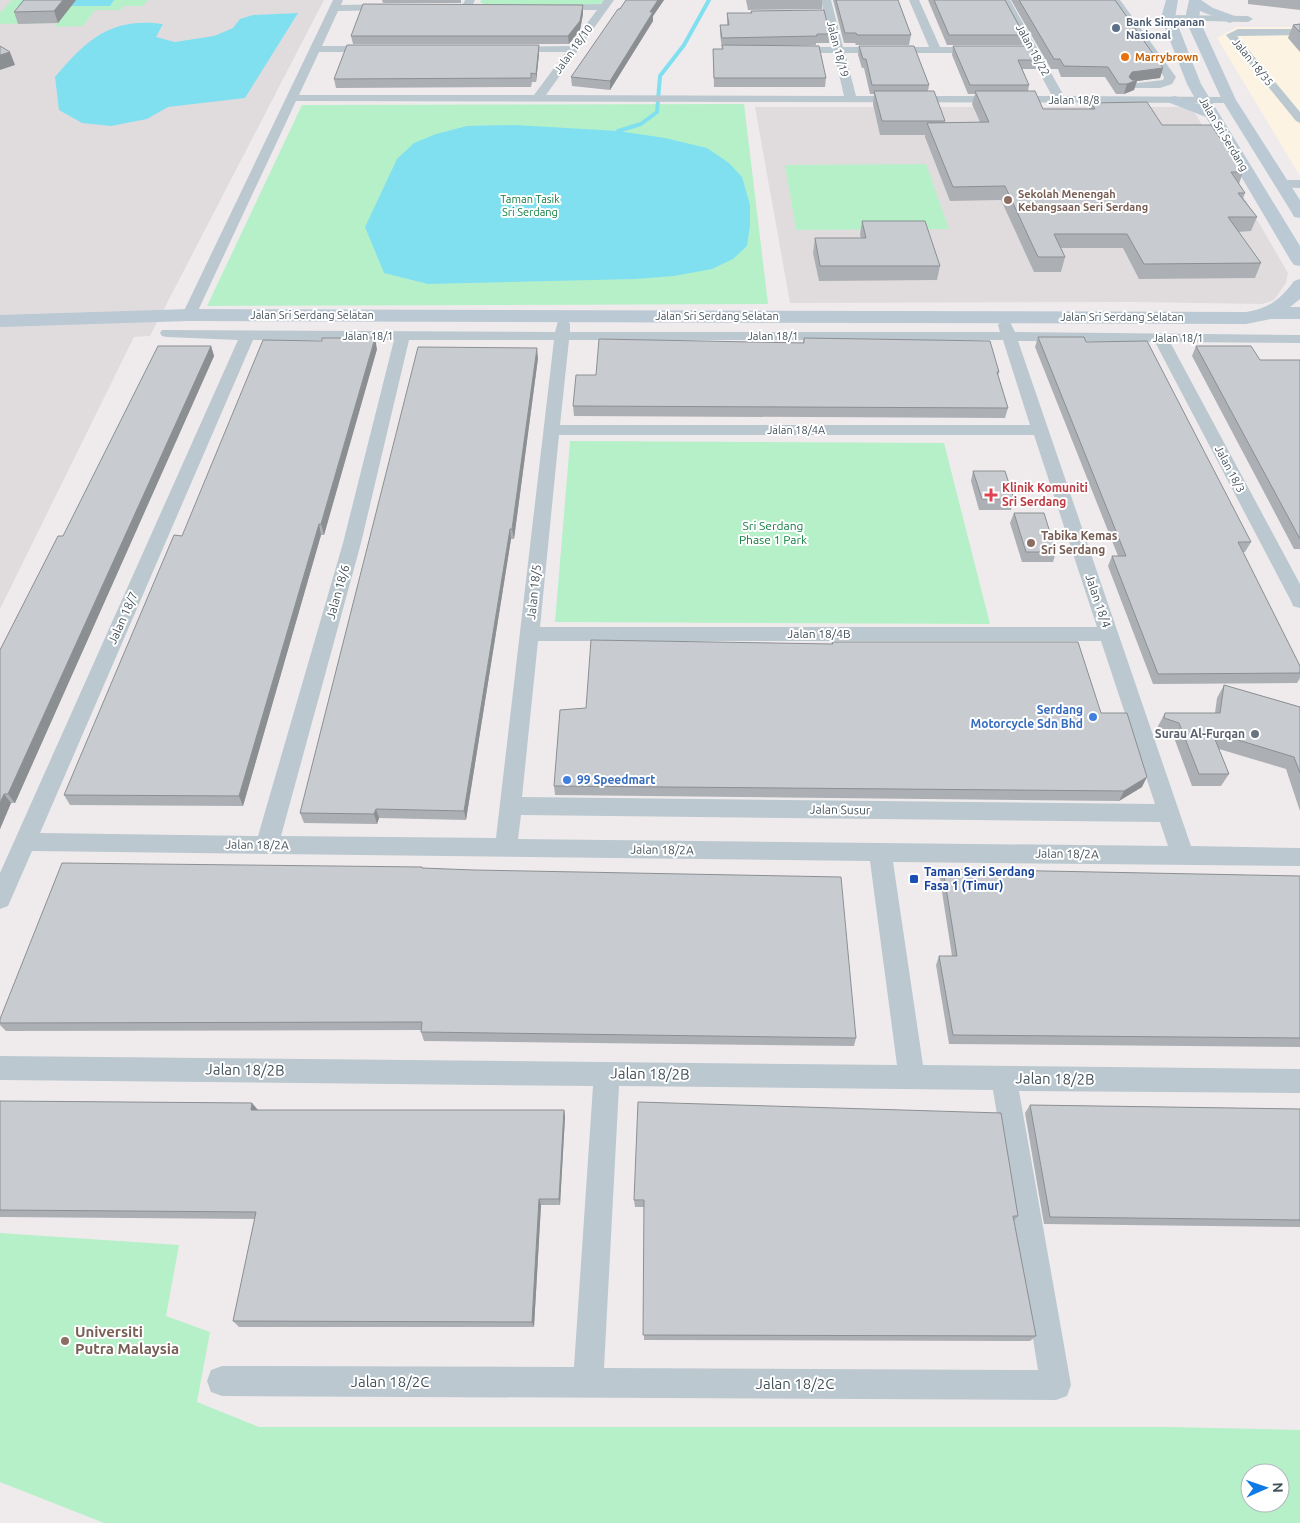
<svg xmlns="http://www.w3.org/2000/svg" width="1300" height="1523" viewBox="0 0 1300 1523" font-family="Ubuntu,sans-serif">
<style>
.commercial{fill:#fcf3e2}
.education{fill:#e0dcde}
.green{fill:#b6f0c9;fill-rule:evenodd}
.water{fill:#80e0f0}
.lines{fill:none;stroke-linecap:round;stroke-linejoin:round}
.stream{stroke:#80e0f0;stroke-width:4}
.street{fill:#bbc8cf;fill-rule:evenodd}
.secondary{fill:#bbc9d4;fill-rule:evenodd}
.wall{fill:#acafb4}
.shaded-wall{fill:#8c8f92}
.building{fill:#c8ccd1;stroke:#8c8f92}
.service-dot{fill:#5c6f8a;stroke:#fff;stroke-width:2}
.food-dot{fill:#e8710a;stroke:#fff;stroke-width:2}
.education-dot{fill:#8d6e63;stroke:#fff;stroke-width:2}
.health-dot{fill:#e0444e;stroke:#fff;stroke-width:2}
.shop-dot{fill:#3f7fe0;stroke:#fff;stroke-width:2}
.worship-dot{fill:#6b7280;stroke:#fff;stroke-width:2}
.transit-dot{fill:#1a4fb4;stroke:#fff;stroke-width:2}
.labels{text-anchor:middle;stroke-width:4;stroke-linejoin:round;paint-order:stroke}
.far-service-label{font-size:11px;font-weight:bold;fill:#4e5e75;stroke:#fff;text-anchor:start}
.far-street-label{font-size:11px;fill:#43515a;stroke:#fff}
.far-food-label{font-size:11px;font-weight:bold;fill:#c56008;stroke:#fff;text-anchor:start}
.far-education-label{font-size:11px;font-weight:bold;fill:#785e54;stroke:#fff;text-anchor:start}
.far-park-label{font-size:11px;fill:#117e41;stroke:#fff}
.health-label{font-size:12px;font-weight:bold;fill:#be3a42;stroke:#fff;text-anchor:start}
.park-label{font-size:12px;fill:#117e41;stroke:#fff}
.education-label{font-size:12px;font-weight:bold;fill:#785e54;stroke:#fff;text-anchor:start}
.street-label{font-size:12px;fill:#43515a;stroke:#fff}
.shop-label{font-size:12px;font-weight:bold;fill:#366cbe;stroke:#fff;text-anchor:end}
.worship-label{font-size:12px;font-weight:bold;fill:#5b616d;stroke:#fff;text-anchor:end}
.transit-label{font-size:12px;font-weight:bold;fill:#164399;stroke:#fff;text-anchor:start}
.near-street-label{font-size:15px;fill:#43515a;stroke:#fff}
.near-education-label{font-size:15px;font-weight:bold;fill:#785e54;stroke:#fff;text-anchor:start}
</style>
<rect width="100%" height="100%" fill="#efebec"/>
<polygon class="commercial" points="1237,27 1300,27 1300,176 1217,38"/>
<g class="education">
<polygon points="0,0 324,0 150,336 134,337 0,609"/>
<polygon points="755,107 1180,107 1188,109 1195,113 1288,273 1286,283 1274,300 1262,304 1133,302 790,303"/>
</g>
<g class="green">
<polygon points="12,0 148,0 143,6 123,6 121,10 95,10 83,26 55,27 57,23 0,24 0,13"/>
<polygon points="481,0 604,0 602,3 594,5 486,5 480,2"/>
<polygon points="744,104 768,304 207,306 302,105"/>
<polygon points="926,164 949,229 796,230 785,165"/>
<polygon points="570,441 944,443 990,624 555,622"/>
<path d="M0 1233 179 1245 166 1316 210 1332 197 1402 259 1427H1168L1300 1430V1523H104L0 1482ZM1250 1473H1280V1503H1250Z"/>
</g>
<g class="water">
<polygon points="23,0 114,0 110,6 18,6"/>
<path d="M298 13 245 98 168 107 147 119 111 126 82 123 59 110 55 77C87 39 111 17 163 24L156 37 175 42 214 36 233 28 240 19 253 15Z"/>
<polygon points="515,125 618,131 665,138 707,148 729,163 742,177 750,205 750,226 747,246 733,259 712,269 674,276 636,279 428,284 384,273 365,227 397,159 414,143 436,134 467,126"/>
</g>
<g class="lines">
<polyline class="stream" points="618,131 641,124 657,112 660,76 684,45 709,0"/>
<g class="street">
<path d="M333 0H343L341 5 391 4 396 7 391 10 338 11 322 46H374L379 49 374 52H319L299 95H534L566 52H510L505 49 506 47 570 46 597 10H554L550 9V5L601 4 604 0H614L546 95 844 96 834 53H791L786 50 791 47H832L821 0H831L843 47H929L909 0H919L940 47H1025L1000 0H1010L1064 96 1229 97 1235 100 1229 103 296 101 196 315 194 318H184L182 315ZM845 53H1029L1052 96H856Z"/>
<polygon points="465,0 475,0 471,9 463,9 462,7"/>
<polygon points="1110,0 1120,0 1176,77 1172,84 1160,88 1129,88 1127,86 1129,84 1163,80 1164,77"/>
<polygon points="1168,15 1248,16 1253,19 1248,22 1164,20 1164,16"/>
<polygon points="1238,29 1300,29 1300,35 1237,36 1300,112 1300,123 1296,121 1226,35"/>
<polygon points="1282,180 1300,180 1300,188 1278,187 1276,184"/>
<path d="M563 320 568 321 570 324V332H1000L998 325 1000 322H1010L1015 332 1300 335V343L1170 342 1300 584V608L1293 606 1291 601 1155 342 1018 341 1191 846 1300 848V866L893 862 923 1065 1300 1069V1093L1019 1091 1071 1385 1067 1396 1056 1400 222 1396 211 1392 207 1381 211 1370 222 1366 574 1367 593 1086 0 1080V1056L897 1065 870 861 32 851 8 906 0 909V873L238 340 167 337 162 336 160 333 162 330 555 332 558 321ZM253 340H394L343 543 258 836 40 833ZM409 340H554L496 838 281 836 361 543ZM569 340H1003L1030 425H560ZM559 435H1034L1097 627H540ZM538 641H1101L1155 804 522 797ZM521 815 1160 822 1168 846 518 839ZM619 1086 993 1090 1038 1370 604 1368Z"/>
</g>
<g class="secondary">
<polygon points="1166,0 1178,0 1175,18 1201,84 1300,246 1300,266 1294,265 1291,261 1206,117 1170,103 1168,100 1170,97 1175,96 1198,104 1187,84 1161,18"/>
<polygon points="1189,0 1201,0 1213,8 1235,16 1237,19 1230,23 1200,11 1199,19 1236,100 1300,200 1300,218 1294,217 1292,213 1222,100 1185,19"/>
<path d="M1300 279V299L1290 307H1300V319H1271L1246 324 189 321 0 327V315L189 309 1246 312C1269 308 1280 300 1294 281Z"/>
</g>
</g>
<g class="wall">
<polygon points="76,0 58,23 18,24 14,12"/>
<polygon points="382,0 461,0 461,3 383,3"/>
<polygon points="626,0 664,0 653,16 653,21 610,90 572,86 571,77"/>
<polygon points="746,0 822,0 822,9 748,10"/>
<polygon points="833,0 898,0 911,35 909,45 856,45 855,43 844,43"/>
<polygon points="928,0 1005,0 1024,35 1022,45 947,45"/>
<polygon points="1011,0 1115,0 1163,68 1160,78 1137,81 1134,90 1124,94 1116,94 1105,77 1061,77 1058,69 1051,69"/>
<polygon points="1248,0 1300,0 1300,10 1248,4"/>
<polygon points="583,5 583,14 580,30 569,44 353,44 351,36"/>
<polygon points="751,11 830,34 829,43 816,43 816,45 774,46 826,78 825,87 714,87 713,49 722,49 720,34 720,25 727,25 727,13 751,13"/>
<polygon points="1300,24 1300,52 1288,38 1293,25"/>
<polygon points="539,45 539,54 536,82 532,82 531,87 336,88 334,79"/>
<polygon points="859,46 929,85 928,91 945,121 945,123 980,122 972,104 975,94 968,94 952,55 953,46 1038,60 1036,69 1022,69 1029,85 1028,91 1043,109 1089,109 1091,103 1162,125 1243,172 1239,184 1245,193 1243,198 1257,217 1251,231 1238,232 1261,263 1255,278 1139,279 1123,248 1061,248 1065,257 1061,272 1034,272 1001,200 950,201 925,137 925,135 880,135 873,104 874,94 870,94 864,68 862,68 858,55"/>
<polygon points="862,221 940,266 937,280 819,281 813,253 815,238 861,238 860,235"/>
<polygon points="1038,337 1086,342 1251,542 1245,552 1243,552 1300,666 1300,678 1297,683 1153,684 1108,566 1112,556 1118,556 1035,347"/>
<polygon points="804,338 999,372 998,376 1008,408 1005,418 574,416 573,406 596,375 803,343"/>
<polygon points="211,346 214,356 15,803 11,803 0,829 0,650 63,536"/>
<polygon points="1196,346 1260,360 1300,360 1300,549 1294,549 1192,356"/>
<polygon points="377,349 324,535 321,535 243,806 70,805 64,795 182,536"/>
<polygon points="538,358 514,539 511,539 466,820 379,818 377,824 304,823 300,813"/>
<polygon points="973,471 1014,499 1011,510 979,510 971,481"/>
<polygon points="1014,513 1056,552 1053,562 1022,562 1010,523"/>
<polygon points="832,642 1101,713 1142,787 1119,801 555,795 554,786 586,708 832,644"/>
<polygon points="1224,685 1300,707 1300,811 1286,769 1219,749 1229,774 1221,786 1192,786 1173,735 1158,731 1158,726 1165,713 1215,713 1217,698"/>
<polygon points="423,868 856,1038 854,1046 424,1041 421,1032 421,1030 6,1031 0,1025 0,1019"/>
<polygon points="943,869 1300,876 1300,1047 949,1044 936,965 939,956 952,956 940,879"/>
<polygon points="0,1101 252,1103 257,1110 564,1110 565,1117 560,1205 541,1205 534,1327 239,1327 233,1321 255,1219 0,1217"/>
<polygon points="1030,1105 1300,1109 1300,1227 1044,1224 1025,1113"/>
<polygon points="634,1200 1018,1216 1014,1221 1036,1336 1030,1341 644,1340 644,1207 635,1207"/>
</g>
<g class="shaded-wall">
<polygon points="63,0 76,0 58,23 54,11"/>
<polygon points="658,0 664,0 653,16 653,21 610,90 610,81 650,12"/>
<polygon points="583,5 583,14 580,30 569,44 568,36"/>
<polygon points="539,45 539,54 536,82 536,74"/>
<polygon points="10,52 15,65 0,70 0,55"/>
<polygon points="1163,68 1160,78 1137,81 1134,90 1124,94 1129,77 1132,72"/>
<polygon points="375,338 377,349 324,535 321,524"/>
<polygon points="211,346 214,356 15,803 8,794"/>
<polygon points="537,348 538,358 514,539 512,529"/>
<polygon points="319,524 321,535 243,806 239,796"/>
<polygon points="510,529 511,539 466,820 464,811"/>
<polygon points="1147,777 1142,787 1119,801 1124,791"/>
<polygon points="4,794 11,803 0,829 0,803"/>
<polygon points="376,809 379,818 377,824 374,814"/>
<polygon points="252,1103 258,1110 251,1110"/>
<polygon points="564,1110 565,1117 560,1205 559,1199"/>
<polygon points="539,1199 541,1205 534,1327 532,1322"/>
</g>
<g class="building">
<polygon points="24,0 63,0 54,11 14,12"/>
<polygon points="626,0 658,0 650,12 653,12 610,81 571,77 618,9 620,9"/>
<polygon points="836,0 898,0 911,35 857,35 856,33 845,33"/>
<polygon points="934,0 1005,0 1024,35 949,35"/>
<polygon points="1019,0 1115,0 1163,68 1132,72 1129,77 1132,80 1137,80 1127,84 1119,84 1108,67 1064,66 1060,59 1054,59"/>
<polygon points="363,4 583,5 580,21 568,36 351,36"/>
<polygon points="824,10 830,34 817,34 817,36 722,38 720,25 729,25 727,13 752,13 751,11"/>
<polygon points="1300,24 1300,32 1293,25"/>
<polygon points="347,45 539,45 536,74 531,73 531,78 334,79"/>
<polygon points="722,45 819,46 826,78 714,78 713,49 723,49"/>
<polygon points="0,46 10,52 0,55"/>
<polygon points="859,46 914,46 929,85 872,85 866,59 863,59"/>
<polygon points="953,46 1030,46 1038,60 1018,60 1029,85 970,85"/>
<polygon points="874,91 934,91 945,121 882,121"/>
<polygon points="975,91 1035,91 1043,109 1095,109 1091,103 1147,102 1162,125 1211,125 1243,172 1231,172 1245,193 1238,193 1257,217 1228,217 1261,263 1144,264 1127,234 1054,234 1065,257 1038,257 1005,186 953,187 927,123 989,122"/>
<polygon points="862,221 925,221 940,266 820,266 815,238 866,238"/>
<polygon points="1038,337 1084,337 1086,342 1147,341 1251,542 1238,542 1300,666 1300,673 1158,674 1112,556 1126,556"/>
<polygon points="322,338 375,338 321,524 319,524 239,796 64,795 174,535 182,536 263,340 322,341"/>
<polygon points="804,338 990,341 999,372 997,372 1008,408 573,406 576,375 596,375 599,339 804,343"/>
<polygon points="158,346 211,346 8,794 4,794 0,803 0,650 58,536 63,536"/>
<polygon points="1196,346 1251,346 1260,360 1300,360 1300,539"/>
<polygon points="418,347 537,348 512,529 510,529 464,811 376,809 374,814 300,813"/>
<polygon points="973,471 1005,471 1014,499 982,499"/>
<polygon points="1014,513 1044,513 1056,552 1026,552"/>
<polygon points="591,640 833,644 832,642 1078,642 1101,713 1127,713 1147,777 1124,791 554,786 560,710 586,708"/>
<polygon points="1224,685 1300,707 1300,773 1294,757 1212,732 1229,774 1199,774 1179,723 1164,718 1165,713 1220,713"/>
<polygon points="62,863 422,867 422,868 474,870 841,877 856,1038 421,1032 422,1022 0,1023 0,1019"/>
<polygon points="943,869 1300,876 1300,1038 953,1035 939,956 957,956"/>
<polygon points="0,1101 252,1103 251,1110 564,1110 559,1199 539,1199 532,1322 233,1321 256,1212 0,1210"/>
<polygon points="638,1102 1001,1113 1018,1216 1013,1216 1036,1336 643,1335 644,1200 634,1200"/>
<polygon points="1030,1105 1300,1109 1300,1220 1050,1217"/>
</g>
<circle class="service-dot" cx="1116" cy="28" r="5"/>
<circle class="food-dot" cx="1125" cy="57" r="5"/>
<g class="education-dot">
<circle cx="1008" cy="200" r="5"/>
<circle cx="1031" cy="543" r="5"/>
<circle cx="65" cy="1341" r="5"/>
</g>
<path class="health-dot" d="M988.5 487.5h5v5h5v5h-5v5h-5v-5h-5v-5h5z"/>
<g class="shop-dot">
<circle cx="1093" cy="717" r="5"/>
<circle cx="567" cy="780" r="5"/>
</g>
<circle class="worship-dot" cx="1255" cy="734" r="5"/>
<rect class="transit-dot" x="909" y="874" width="10" height="10" rx="2.5"/>
<g class="labels">
<g class="far-service-label">
<text x="1126" y="26">Bank Simpanan<tspan x="1126" dy="13">Nasional</tspan></text>
</g>
<g class="far-street-label">
<text transform="translate(573 49) rotate(-54)" y="4">Jalan 18/10</text>
<text transform="translate(838 49) rotate(75)" y="4">Jalan 18/19</text>
<text transform="translate(1033 50) rotate(61)" y="4">Jalan 18/22</text>
<text transform="translate(1253 62) rotate(51)" y="4">Jalan 18/35</text>
<text x="1074" y="104">Jalan 18/8</text>
<text transform="translate(1224 134) rotate(59)" y="4">Jalan Sri Serdang</text>
<text x="312" y="319">Jalan Sri Serdang Selatan</text>
<text x="717" y="320">Jalan Sri Serdang Selatan</text>
<text x="1122" y="321">Jalan Sri Serdang Selatan</text>
<text x="368" y="340">Jalan 18/1</text>
<text x="773" y="340">Jalan 18/1</text>
<text x="1178" y="342">Jalan 18/1</text>
<text x="796" y="434">Jalan 18/4A</text>
<text transform="translate(1230 469) rotate(62)" y="4">Jalan 18/3</text>
</g>
<g class="far-food-label">
<text x="1135" y="61">Marrybrown</text>
</g>
<g class="far-education-label">
<text x="1018" y="198">Sekolah Menengah<tspan x="1018" dy="13">Kebangsaan Seri Serdang</tspan></text>
</g>
<g class="far-park-label">
<text x="530" y="203">Taman Tasik<tspan x="530" dy="13">Sri Serdang</tspan></text>
</g>
<g class="health-label">
<text x="1002" y="492">Klinik Komuniti<tspan x="1002" dy="14">Sri Serdang</tspan></text>
</g>
<g class="park-label">
<text x="773" y="530">Sri Serdang<tspan x="773" dy="14">Phase 1 Park</tspan></text>
</g>
<g class="education-label">
<text x="1041" y="540">Tabika Kemas<tspan x="1041" dy="14">Sri Serdang</tspan></text>
</g>
<g class="street-label">
<text transform="translate(338 592) rotate(-74)" y="4">Jalan 18/6</text>
<text transform="translate(534 592) rotate(-84)" y="4">Jalan 18/5</text>
<text transform="translate(1098 601) rotate(71)" y="4">Jalan 18/4</text>
<text transform="translate(123 618) rotate(-66)" y="4">Jalan 18/7</text>
<text x="819" y="638">Jalan 18/4B</text>
<text transform="translate(840 810) rotate(1)" y="4">Jalan Susur</text>
<text transform="translate(257 845) rotate(1)" y="4">Jalan 18/2A</text>
<text transform="translate(662 850) rotate(1)" y="4">Jalan 18/2A</text>
<text transform="translate(1067 854) rotate(1)" y="4">Jalan 18/2A</text>
</g>
<g class="shop-label">
<text x="1083" y="714">Serdang<tspan x="1083" dy="14">Motorcycle Sdn Bhd</tspan></text>
<text x="577" y="784" text-anchor="start">99 Speedmart</text>
</g>
<g class="worship-label">
<text x="1245" y="738">Surau Al-Furqan</text>
</g>
<g class="transit-label">
<text x="924" y="876">Taman Seri Serdang<tspan x="924" dy="14">Fasa 1 (Timur)</tspan></text>
</g>
<g class="near-street-label">
<text transform="translate(245 1070) rotate(1)" y="5">Jalan 18/2B</text>
<text transform="translate(650 1074) rotate(1)" y="5">Jalan 18/2B</text>
<text transform="translate(1055 1079) rotate(1)" y="5">Jalan 18/2B</text>
<text x="390" y="1387">Jalan 18/2C</text>
<text x="795" y="1389">Jalan 18/2C</text>
</g>
<g class="near-education-label">
<text x="75" y="1337">Universiti<tspan x="75" dy="17">Putra Malaysia</tspan></text>
</g>
</g>
<g transform="translate(1265 1488) rotate(88)"><circle r="24" fill="#ffffff" stroke="#b4b9bd"/>
<path d="M0-4L9 19L0 12L-9 19Z" fill="#0f7ae5"/>
<text y="-8" font-size="14" font-weight="bold" text-anchor="middle" fill="#43515a">N</text>
</g>
</svg>
